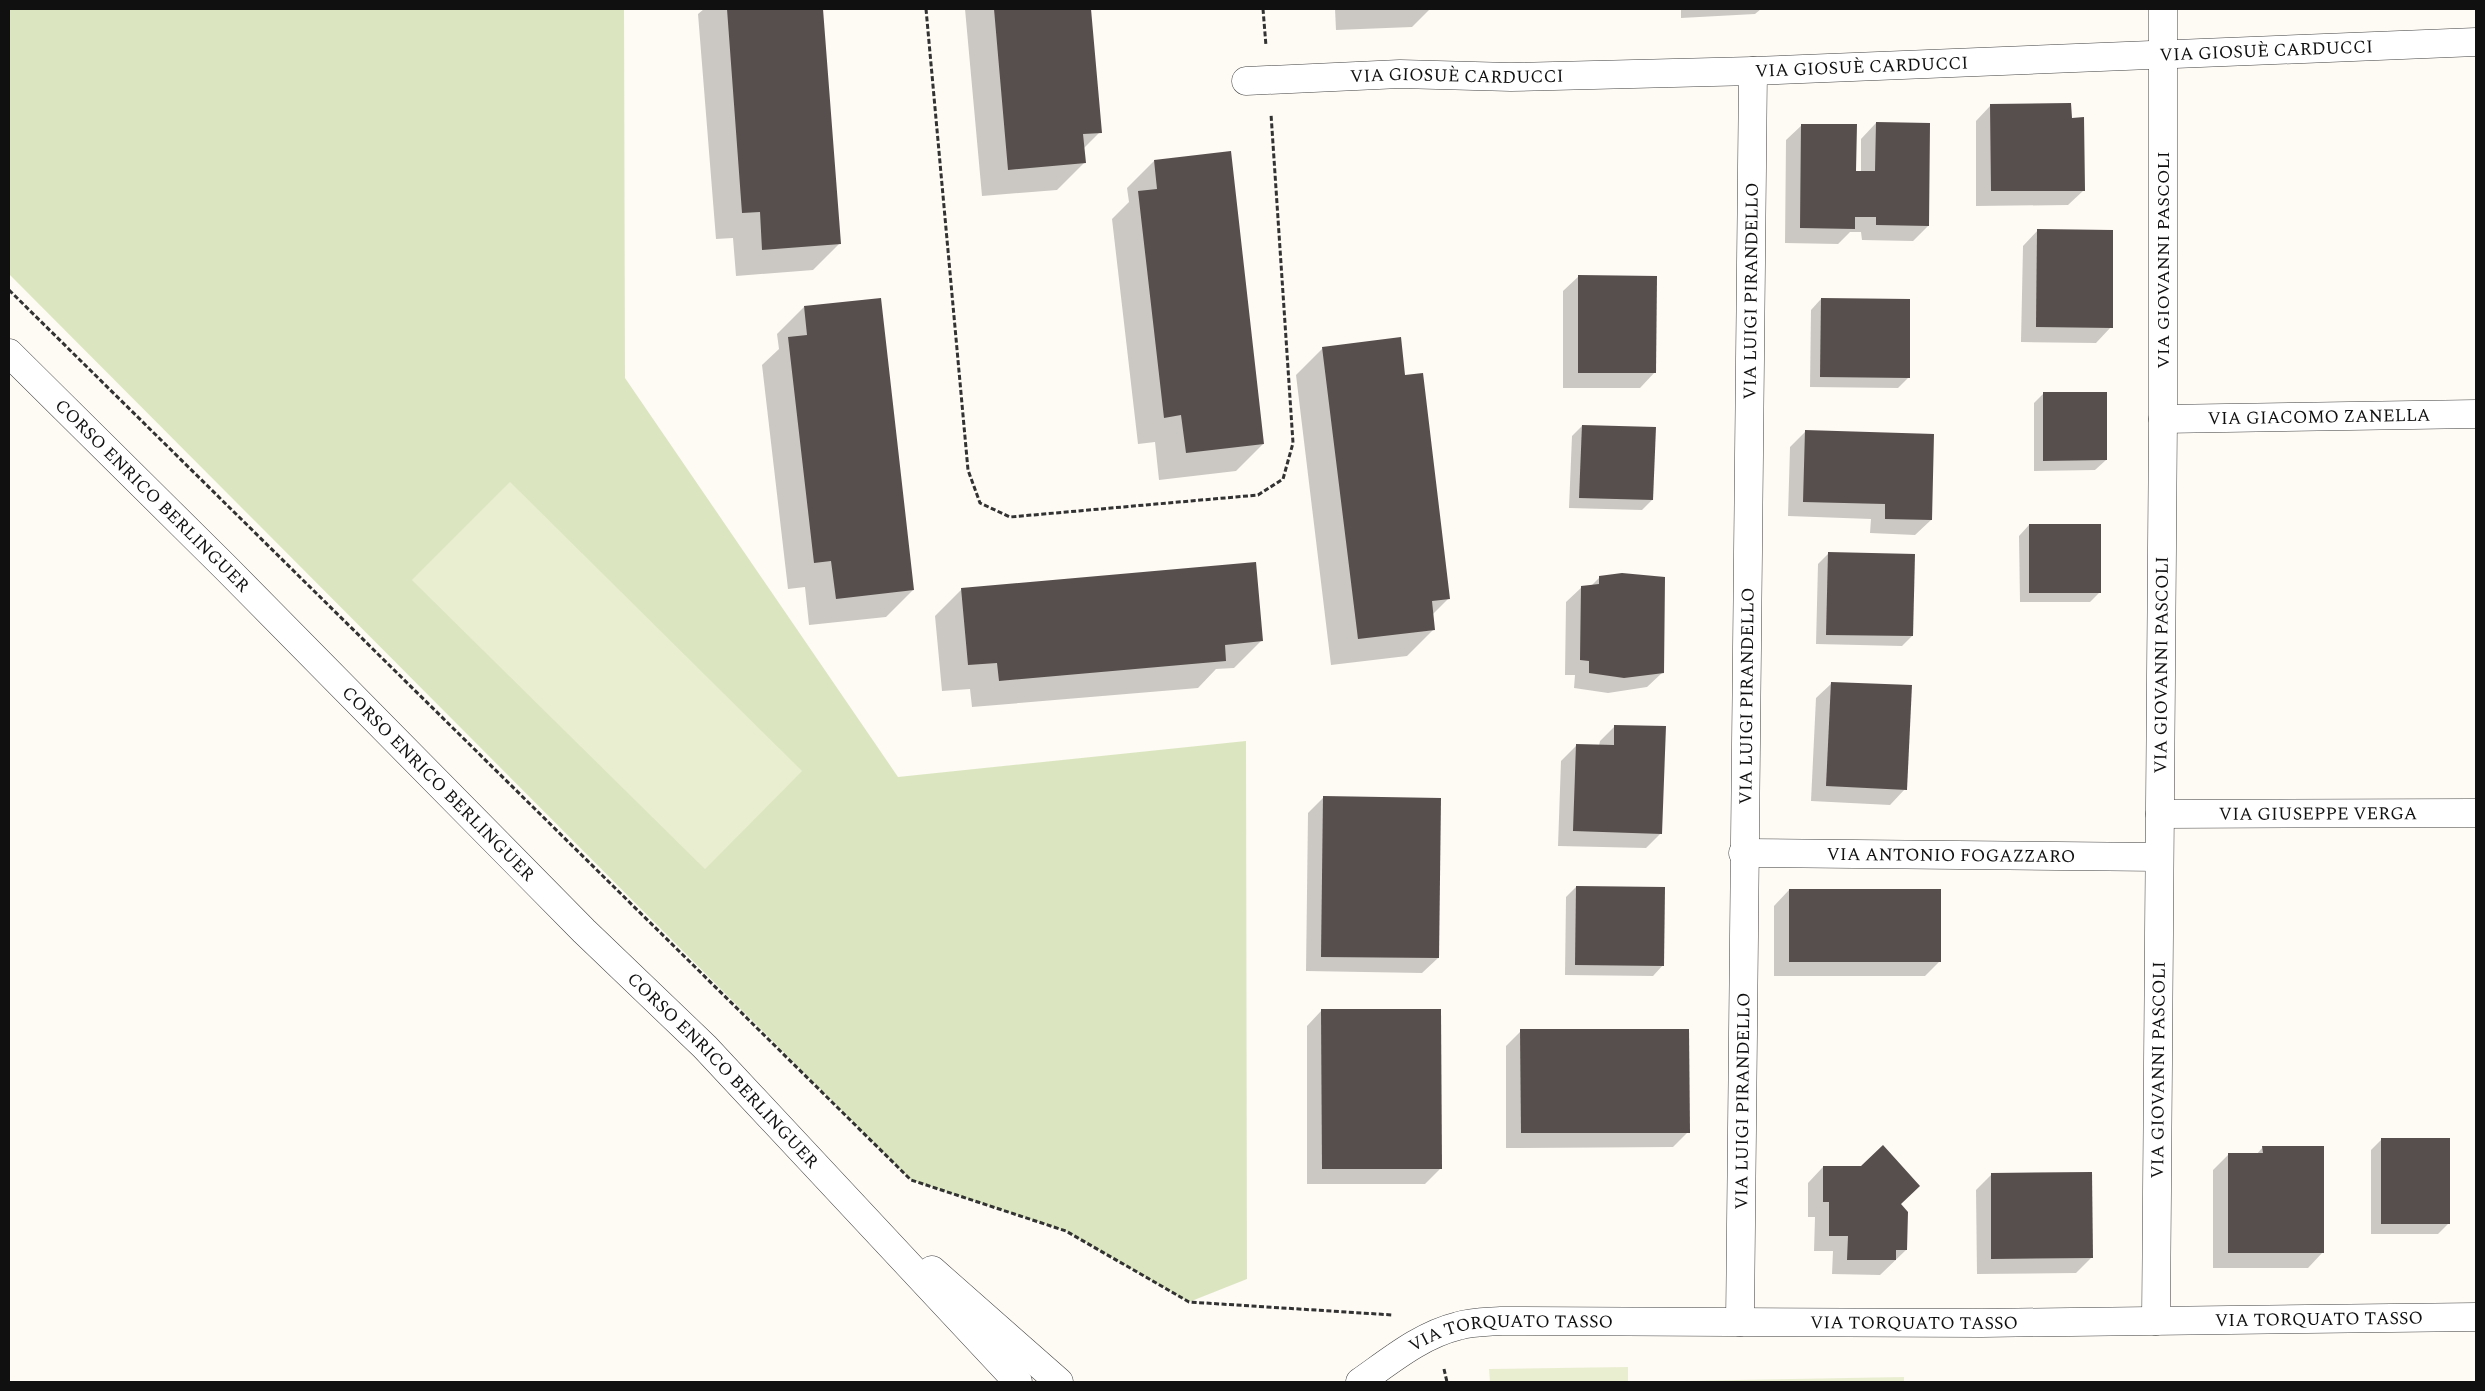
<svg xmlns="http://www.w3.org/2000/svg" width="2485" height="1391" viewBox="0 0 2485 1391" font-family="Spectral,serif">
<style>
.green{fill:#dbe6c0}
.pitch{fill:#eaeed1}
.shadow{fill:#0003}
.building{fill:#574f4d}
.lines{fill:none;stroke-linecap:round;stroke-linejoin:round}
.minor-casing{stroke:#434343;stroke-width:29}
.path{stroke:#323232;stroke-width:3;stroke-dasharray:5 2.5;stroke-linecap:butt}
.minor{stroke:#fff;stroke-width:28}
.labels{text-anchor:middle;stroke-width:5;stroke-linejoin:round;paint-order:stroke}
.street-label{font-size:18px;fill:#101010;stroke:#fff}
</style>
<rect width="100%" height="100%" fill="#fefaf4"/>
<polygon class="green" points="9,9 624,9 625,378 898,777 1246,741 1247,1279 1189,1302 1066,1231 911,1180 9,274"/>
<g class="pitch">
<polygon points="510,482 802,771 705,869 412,580"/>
<polygon points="1628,1367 1628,1382 1904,1377 1904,1382 1490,1382 1489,1369"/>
</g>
<g class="shadow">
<polygon points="704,9 822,9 840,243 813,270 736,276 733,238 716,239 698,14"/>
<polygon points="965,9 1089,9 1100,132 1083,149 1084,163 1057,190 982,196"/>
<polygon points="1335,9 1430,9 1412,27 1336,30"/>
<polygon points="1681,9 1761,9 1755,14 1681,18"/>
<polygon points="1991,105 2071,119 2084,190 2068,205 1976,206 1976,121"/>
<polygon points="1876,123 1928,226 1913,241 1862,240 1861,232 1850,232 1838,244 1785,243 1786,140 1802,125 1855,172 1861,172 1861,139"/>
<polygon points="1230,153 1263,444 1236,471 1159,480 1155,442 1138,444 1112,219 1129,202 1127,188 1154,161"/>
<polygon points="2038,230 2111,327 2096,343 2021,342 2023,246"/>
<polygon points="1579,276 1655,372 1640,388 1563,388 1563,291"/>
<polygon points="1821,299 1908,378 1898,388 1810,387 1811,310"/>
<polygon points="804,307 913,590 886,617 809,625 805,587 788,589 762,365 779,349 777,334"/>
<polygon points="1323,348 1404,376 1449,598 1432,615 1434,629 1407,656 1331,665 1296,375"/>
<polygon points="2044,393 2106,460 2095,470 2034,471 2034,403"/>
<polygon points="1582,426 1652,500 1642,510 1569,508 1572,436"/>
<polygon points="1805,432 1931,520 1915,535 1870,533 1871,519 1788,516 1790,447"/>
<polygon points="2029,525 2100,592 2090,602 2020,602 2019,536"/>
<polygon points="1829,553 1912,636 1902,646 1816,644 1818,564"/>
<polygon points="1599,578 1663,672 1647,687 1608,693 1574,688 1575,675 1565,675 1566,602 1582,587 1591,586"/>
<polygon points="962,589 1261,641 1234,668 1216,669 1198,688 972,707 970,689 942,691 935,616"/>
<polygon points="1832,683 1905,789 1890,805 1811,801 1816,698"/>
<polygon points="1615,726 1661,833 1646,848 1558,846 1561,761 1577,745 1599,746 1600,741"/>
<polygon points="1323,798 1438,958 1422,973 1306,971 1308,813"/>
<polygon points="1576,887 1663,965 1653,976 1565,975 1566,897"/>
<polygon points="1789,890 1940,961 1925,976 1774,976 1774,906"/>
<polygon points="1322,1010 1441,1168 1425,1184 1307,1184 1307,1026"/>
<polygon points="1521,1031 1688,1132 1673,1147 1506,1148 1506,1046"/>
<polygon points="2382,1139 2448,1224 2438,1234 2371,1234 2371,1150"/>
<polygon points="2263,1147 2323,1252 2308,1268 2213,1268 2213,1170 2228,1155 2256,1155"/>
<polygon points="1823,1167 1899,1205 1906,1250 1880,1275 1832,1274 1833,1251 1814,1251 1815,1217 1808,1217 1808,1183"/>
<polygon points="1991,1175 2091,1258 2076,1273 1977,1274 1976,1190"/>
</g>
<g class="building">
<polygon points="727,9 823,9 841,244 762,250 760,212 742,213"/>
<polygon points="994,9 1091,9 1102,133 1083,134 1086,163 1008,170"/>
<polygon points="2071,103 2072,118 2084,117 2085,191 1991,191 1990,104"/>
<polygon points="1876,122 1930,123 1929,226 1876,225 1876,217 1855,217 1855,229 1800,228 1801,124 1857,124 1856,171 1875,171"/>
<polygon points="1231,151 1264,444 1186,453 1181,415 1164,418 1138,191 1157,189 1154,160"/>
<polygon points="2037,229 2113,230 2113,328 2036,327"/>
<polygon points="1578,275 1657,276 1656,373 1578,373"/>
<polygon points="881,298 914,590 836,599 831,561 814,563 788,337 807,335 804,306"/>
<polygon points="1821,298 1910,299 1910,378 1820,377"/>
<polygon points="1401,337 1405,375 1423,373 1450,599 1432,601 1435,630 1358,639 1322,347"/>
<polygon points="2043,392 2107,392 2107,460 2043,461"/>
<polygon points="1582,425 1656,427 1653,500 1579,498"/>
<polygon points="1805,430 1934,434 1932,520 1885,519 1885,504 1803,502"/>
<rect x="2029" y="524" width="72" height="69"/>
<polygon points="1828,552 1915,554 1913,636 1826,635"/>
<polygon points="1256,562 1263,641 1225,645 1226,661 999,681 997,663 968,665 961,588"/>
<polygon points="1622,573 1665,577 1664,673 1624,678 1589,673 1589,661 1580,660 1581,586 1599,584 1599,576"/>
<polygon points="1831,682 1912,685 1907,790 1826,786"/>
<polygon points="1614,725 1666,726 1662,834 1573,831 1576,744 1614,745"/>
<polygon points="1323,796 1441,798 1439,958 1321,957"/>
<polygon points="1576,886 1665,887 1664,966 1575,965"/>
<rect x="1789" y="889" width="152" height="73"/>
<polygon points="1321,1009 1441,1009 1442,1169 1322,1169"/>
<polygon points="1520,1029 1689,1029 1690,1133 1521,1133"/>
<rect x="2381" y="1138" width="69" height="86"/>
<polygon points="1883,1145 1920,1186 1901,1204 1908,1212 1907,1250 1896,1250 1896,1260 1847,1260 1848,1236 1829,1236 1829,1202 1823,1202 1823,1166 1861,1166"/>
<polygon points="2262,1146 2324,1146 2324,1253 2228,1253 2228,1153 2263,1153"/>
<polygon points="2092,1172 2093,1258 1991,1259 1991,1173"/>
</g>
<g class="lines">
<g class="minor-casing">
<g id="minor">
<path id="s1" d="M1246 81 1400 74 1511 77 1753 71 2476 42"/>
<path id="s2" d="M9 353 225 567 584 931 705 1047 1018 1382"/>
<path id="s3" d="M2163 419 2476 414"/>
<path id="s4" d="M2160 814 2476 813"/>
<path id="s5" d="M1743 853 2159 857"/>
<polyline points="932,1270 1059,1382"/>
<path id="s6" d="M2156 1321 2163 419V9"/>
<path id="s7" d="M1740 1322 1753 71"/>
<path id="s8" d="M1360 1382C1390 1361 1421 1335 1458 1326 1471 1322 1487 1322 1501 1321L1982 1323 2476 1317"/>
</g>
</g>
<g class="path">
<polyline points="926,9 968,470 980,503 1010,517 1258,495 1283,479 1293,443 1271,114"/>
<polyline points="1263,9 1266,46"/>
<polyline points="9,290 911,1180 1066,1231 1189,1302 1393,1315"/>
<polyline points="1444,1369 1447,1382"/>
</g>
<use href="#minor" class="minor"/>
</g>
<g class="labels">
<g class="street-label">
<text dy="6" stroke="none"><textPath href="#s1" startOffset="1021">VIA GIOSUÈ CARDUCCI</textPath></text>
<text dy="6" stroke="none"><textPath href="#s1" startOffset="616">VIA GIOSUÈ CARDUCCI</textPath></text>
<text dy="6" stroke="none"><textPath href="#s1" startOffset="211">VIA GIOSUÈ CARDUCCI</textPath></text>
<text transform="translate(2163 260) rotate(-90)" y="6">VIA GIOVANNI PASCOLI</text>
<text dy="6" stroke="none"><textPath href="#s7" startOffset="1031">VIA LUIGI PIRANDELLO</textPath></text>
<text dy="6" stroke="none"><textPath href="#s3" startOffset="156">VIA GIACOMO ZANELLA</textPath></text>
<text dy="6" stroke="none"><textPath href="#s2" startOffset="202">CORSO ENRICO BERLINGUER</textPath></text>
<text dy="6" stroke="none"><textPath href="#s6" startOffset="656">VIA GIOVANNI PASCOLI</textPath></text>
<text dy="6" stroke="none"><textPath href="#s7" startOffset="626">VIA LUIGI PIRANDELLO</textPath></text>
<text dy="6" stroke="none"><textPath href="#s2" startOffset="608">CORSO ENRICO BERLINGUER</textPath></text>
<text dy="6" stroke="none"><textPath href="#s4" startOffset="158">VIA GIUSEPPE VERGA</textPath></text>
<text dy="6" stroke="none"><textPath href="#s5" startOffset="208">VIA ANTONIO FOGAZZARO</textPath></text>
<text dy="6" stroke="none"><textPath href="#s6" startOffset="251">VIA GIOVANNI PASCOLI</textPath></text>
<text dy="6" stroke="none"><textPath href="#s2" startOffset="1012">CORSO ENRICO BERLINGUER</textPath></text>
<text dy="6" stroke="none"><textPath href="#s7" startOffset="221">VIA LUIGI PIRANDELLO</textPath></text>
<text dy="6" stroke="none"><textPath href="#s8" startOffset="975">VIA TORQUATO TASSO</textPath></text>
<text dy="6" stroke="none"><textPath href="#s8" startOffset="570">VIA TORQUATO TASSO</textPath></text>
<text dy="6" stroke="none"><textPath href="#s8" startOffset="165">VIA TORQUATO TASSO</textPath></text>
</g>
</g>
<rect width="2485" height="1391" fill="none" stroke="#101010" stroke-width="20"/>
</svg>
